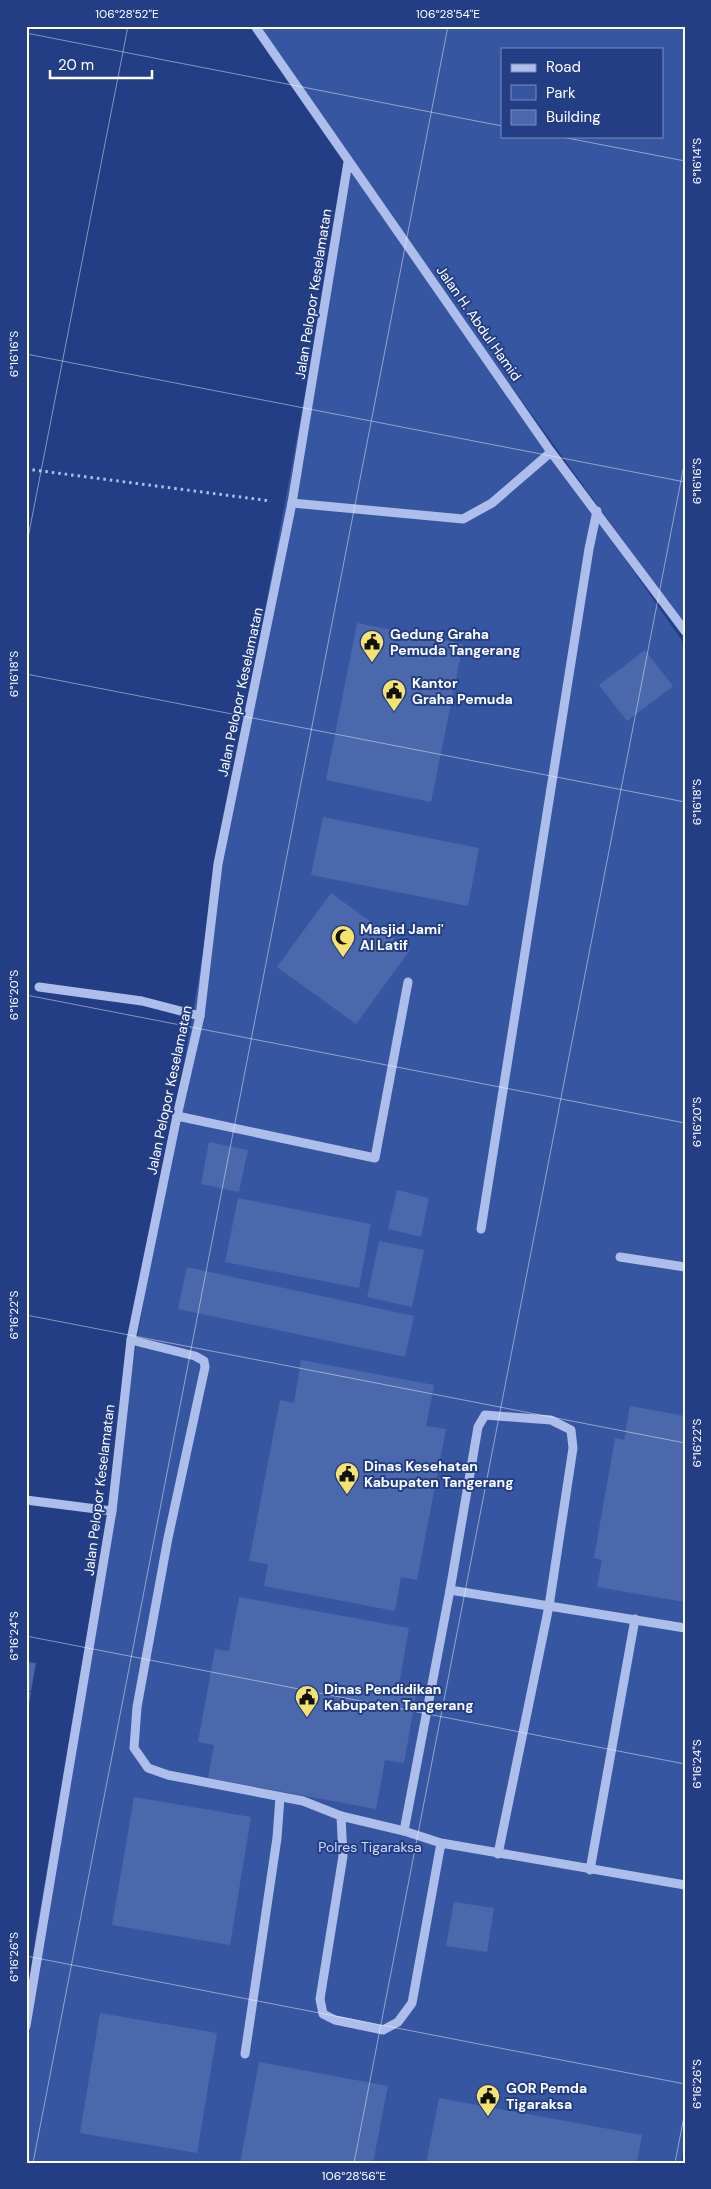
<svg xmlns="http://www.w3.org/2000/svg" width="711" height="2189" viewBox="0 0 711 2189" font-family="'DM Sans',sans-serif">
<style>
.green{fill:#3756a2;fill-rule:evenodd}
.building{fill:#4b68ad}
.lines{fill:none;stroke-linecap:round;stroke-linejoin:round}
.path{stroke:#acbee9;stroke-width:3;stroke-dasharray:2.5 4;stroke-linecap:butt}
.minor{stroke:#acbee9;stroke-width:9}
.ticks{fill:none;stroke:#fff;stroke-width:1;stroke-opacity:0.45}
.labels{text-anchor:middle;stroke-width:4;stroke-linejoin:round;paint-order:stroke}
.street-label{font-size:14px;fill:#fff;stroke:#233e85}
.poi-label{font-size:14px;font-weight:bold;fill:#fff;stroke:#233e85;text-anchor:start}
.park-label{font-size:14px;fill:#d0dbf7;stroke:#233e85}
.neatline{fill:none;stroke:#fff;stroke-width:2}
.ticks-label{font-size:12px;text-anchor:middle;fill:#fff}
</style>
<rect width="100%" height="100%" fill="#233e85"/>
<g class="green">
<path d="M257 26H685V626L383 209ZM502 49H662V136H502Z"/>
<polygon points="348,162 685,645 685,2140 681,2163 26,2163 26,2002 36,1934 218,864"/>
</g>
<g class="building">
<polygon points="357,623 463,644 431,802 326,780"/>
<polygon points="645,650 673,686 627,721 599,685"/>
<polygon points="323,817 479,848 468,906 311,875"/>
<polygon points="331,893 410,950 356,1024 277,967"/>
<polygon points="209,1142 248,1150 239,1192 201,1184"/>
<polygon points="397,1190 429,1198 421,1237 388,1229"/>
<polygon points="238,1198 371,1224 359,1288 225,1262"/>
<polygon points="379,1241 424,1250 412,1307 367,1297"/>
<polygon points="187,1267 414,1316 405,1357 178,1309"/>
<polygon points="301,1360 434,1385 426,1426 446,1429 417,1580 401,1577 395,1611 264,1586 268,1564 249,1561 280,1400 294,1403"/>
<polygon points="630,1406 685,1416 685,1602 597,1587 602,1560 594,1558 615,1438 624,1440"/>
<polygon points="239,1597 409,1628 398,1691 416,1695 404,1763 385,1760 376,1809 208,1778 214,1745 198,1742 215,1649 229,1651"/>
<polygon points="26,1662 36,1663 31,1691 26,1691"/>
<polygon points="26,1692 31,1692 27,1715 26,1715"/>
<polygon points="134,1797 251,1817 230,1945 112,1925"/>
<polygon points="454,1902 494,1908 487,1952 446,1946"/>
<polygon points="100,2013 217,2033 197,2153 80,2133"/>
<polygon points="259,2062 388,2086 373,2163 240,2163"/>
<polygon points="439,2098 642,2135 637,2163 426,2163"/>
</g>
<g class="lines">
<polyline class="path" points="26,469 271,501"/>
<g class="minor">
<polyline points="255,26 551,452 685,631"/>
<polyline points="292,503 463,519 492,503 551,452"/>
<polyline points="39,987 142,1001 200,1016"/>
<polyline points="177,1116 375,1158 408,982"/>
<polyline points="481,1229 589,549 597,511"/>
<polyline points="620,1257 685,1267"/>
<polyline points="131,1340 195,1356 204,1361 205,1367 168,1538 137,1707 134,1748 148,1768 168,1775 303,1801 341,1816"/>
<polyline points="26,1500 112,1511"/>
<polyline points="450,1590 478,1427 485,1415 551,1420 571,1430 573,1448 549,1606 498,1854"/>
<polyline points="404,1831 450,1590 685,1628"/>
<polyline points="441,1843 412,2003 398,2022 383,2030 335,2020 323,2014 320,1999 343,1856 341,1816 404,1831 441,1843 685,1885"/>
<polyline points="590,1870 635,1619"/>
<polyline points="26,2026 112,1511 131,1340 177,1116 200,1016 218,864 292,503 348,162"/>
<polyline points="245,2054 277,1838 280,1797"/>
</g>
</g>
<path class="ticks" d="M26 33 502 126M557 136 685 161M26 354 685 482M26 548 128 26M26 674 685 802M26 995 685 1123M26 1315 685 1443M26 1636 685 1764M26 1956 685 2084M33 2163 448 26M354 2163 685 460M675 2163 685 2111"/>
<defs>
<g id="civic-pin" transform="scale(1.25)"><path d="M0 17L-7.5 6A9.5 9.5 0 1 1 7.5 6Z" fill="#f4e36f" stroke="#233e85"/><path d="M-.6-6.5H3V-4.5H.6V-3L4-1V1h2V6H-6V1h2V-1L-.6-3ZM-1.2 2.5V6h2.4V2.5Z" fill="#111"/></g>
<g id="mosque-pin" transform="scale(1.25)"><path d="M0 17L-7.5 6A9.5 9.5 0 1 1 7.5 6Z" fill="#f4e36f" stroke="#233e85"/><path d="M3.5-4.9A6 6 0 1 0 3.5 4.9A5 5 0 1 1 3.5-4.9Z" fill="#111"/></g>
</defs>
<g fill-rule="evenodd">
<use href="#civic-pin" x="372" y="642"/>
<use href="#civic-pin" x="394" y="691"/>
<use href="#mosque-pin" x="343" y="937"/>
<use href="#civic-pin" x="347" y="1474"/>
<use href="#civic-pin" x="307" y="1697"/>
<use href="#civic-pin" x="488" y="2096"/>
</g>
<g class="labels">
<g class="street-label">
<text transform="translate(313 294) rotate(-81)" y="5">Jalan Pelopor Keselamatan</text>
<text transform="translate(479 323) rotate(55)" y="5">Jalan H. Abdul Hamid</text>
<text transform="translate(240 692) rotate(-78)" y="5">Jalan Pelopor Keselamatan</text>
<text transform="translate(169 1090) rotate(-78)" y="5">Jalan Pelopor Keselamatan</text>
<text transform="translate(99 1490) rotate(-83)" y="5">Jalan Pelopor Keselamatan</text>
</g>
<g class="poi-label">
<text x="390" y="639">Gedung Graha<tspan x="390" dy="16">Pemuda Tangerang</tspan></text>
<text x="412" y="688">Kantor<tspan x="412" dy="16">Graha Pemuda</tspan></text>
<text x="360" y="934">Masjid Jami'<tspan x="360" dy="16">Al Latif</tspan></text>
<text x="364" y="1471">Dinas Kesehatan<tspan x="364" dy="16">Kabupaten Tangerang</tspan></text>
<text x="324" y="1694">Dinas Pendidikan<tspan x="324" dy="16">Kabupaten Tangerang</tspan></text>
<text x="506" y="2093">GOR Pemda<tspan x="506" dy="16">Tigaraksa</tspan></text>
</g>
<g class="park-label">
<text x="370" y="1852">Polres Tigaraksa</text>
</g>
</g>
<rect width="711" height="2189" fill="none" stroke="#233e85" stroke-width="55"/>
<rect x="501" y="48" width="162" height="90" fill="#233e85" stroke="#7b8bb6"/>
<rect x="511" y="64" width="25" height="8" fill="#acbee9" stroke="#7b8bb6"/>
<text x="546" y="72" font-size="15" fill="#ffffff">Road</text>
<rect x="511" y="85" width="25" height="15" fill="#3756a2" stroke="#7b8bb6"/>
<text x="546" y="98" font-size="15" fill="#ffffff">Park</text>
<rect x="511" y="110" width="25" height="15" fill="#4b68ad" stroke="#7b8bb6"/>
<text x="546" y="122" font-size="15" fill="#ffffff">Building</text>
<path d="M50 70v8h102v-8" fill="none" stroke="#ffffff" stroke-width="2.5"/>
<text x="58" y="70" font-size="15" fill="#ffffff" stroke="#233e85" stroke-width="4" paint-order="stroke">20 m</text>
<rect x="28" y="28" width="656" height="2134" class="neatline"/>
<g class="ticks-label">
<text x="127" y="18">106°28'52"E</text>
<text x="448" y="18">106°28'54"E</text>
<text transform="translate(697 161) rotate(-90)" y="4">6°16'14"S</text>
<text transform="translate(14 354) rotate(-90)" y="4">6°16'16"S</text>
<text transform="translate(697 481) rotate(-90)" y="4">6°16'16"S</text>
<text transform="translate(14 674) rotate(-90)" y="4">6°16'18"S</text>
<text transform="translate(697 802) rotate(-90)" y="4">6°16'18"S</text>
<text transform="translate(14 995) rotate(-90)" y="4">6°16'20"S</text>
<text transform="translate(697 1122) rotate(-90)" y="4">6°16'20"S</text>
<text transform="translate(14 1315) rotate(-90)" y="4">6°16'22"S</text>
<text transform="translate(697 1443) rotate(-90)" y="4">6°16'22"S</text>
<text transform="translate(14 1636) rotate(-90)" y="4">6°16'24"S</text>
<text transform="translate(697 1764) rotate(-90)" y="4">6°16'24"S</text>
<text transform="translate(14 1957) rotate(-90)" y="4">6°16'26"S</text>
<text transform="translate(697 2084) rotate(-90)" y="4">6°16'26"S</text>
<text x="354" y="2180">106°28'56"E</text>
</g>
</svg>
